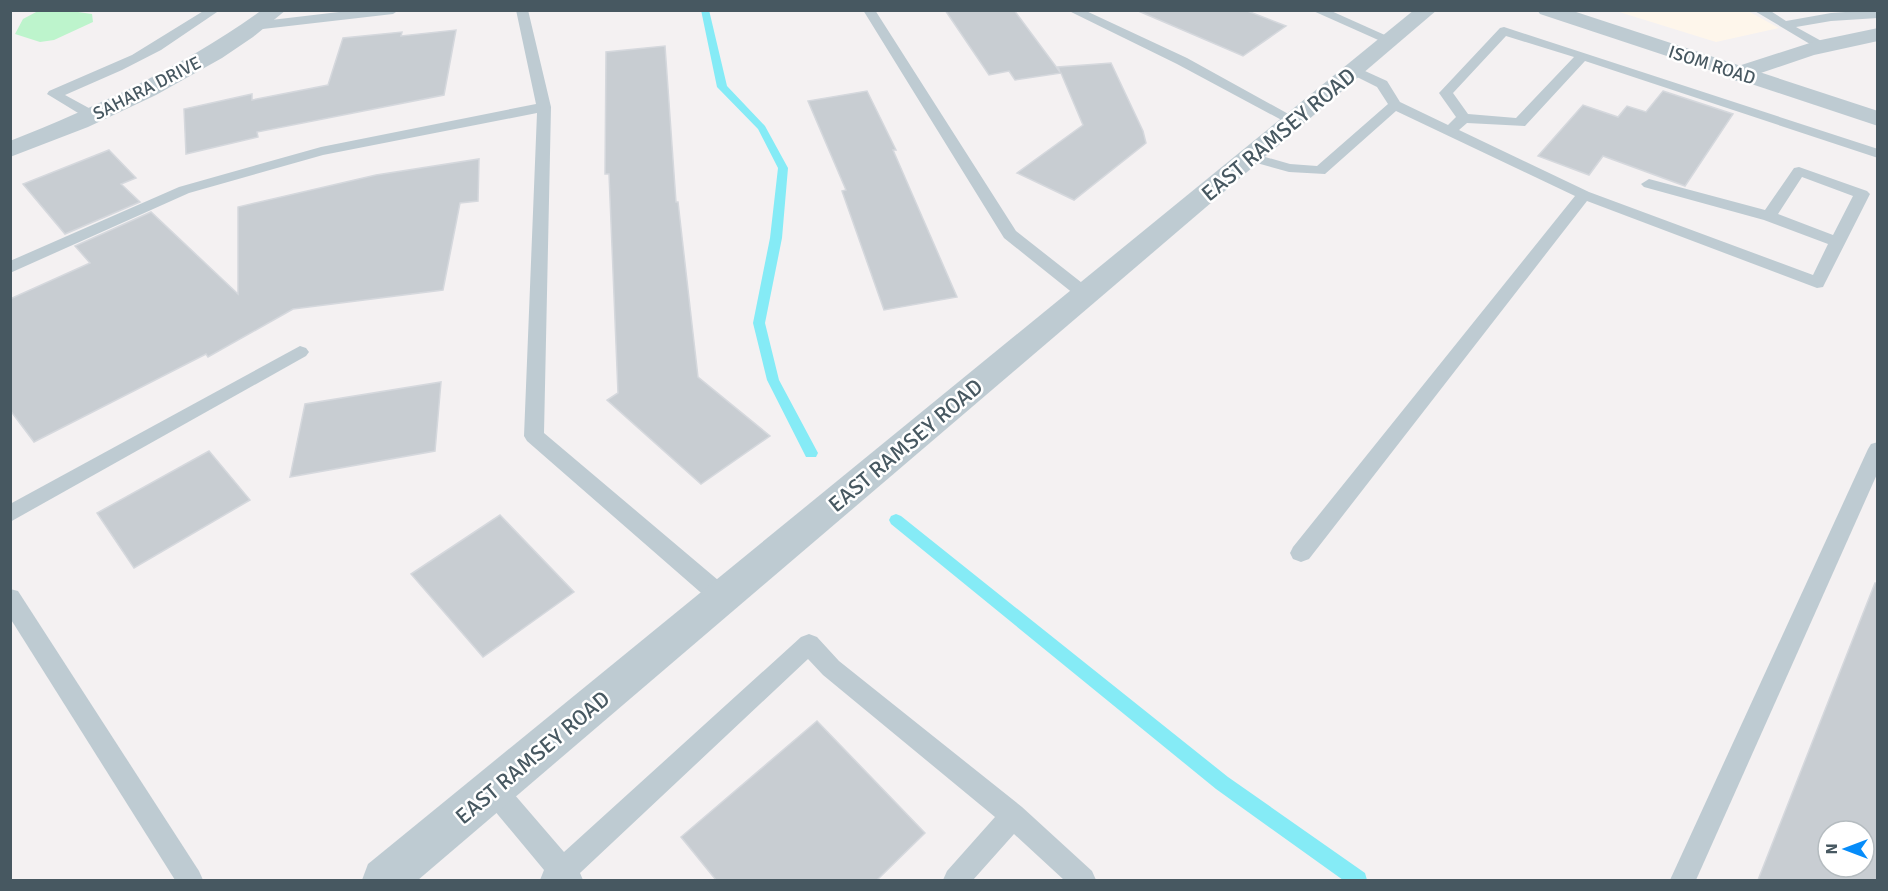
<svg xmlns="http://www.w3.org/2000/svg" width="1888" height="891" viewBox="0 0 1888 891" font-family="Signika,sans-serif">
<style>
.commercial{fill:#fef6eb}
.green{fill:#bdf4cc}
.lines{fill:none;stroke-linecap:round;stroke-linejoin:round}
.stream{fill:#85ebf6;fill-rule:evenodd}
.building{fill:#c8cdd2;stroke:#d5d8dd;stroke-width:1.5;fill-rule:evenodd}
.service{fill:#becbd2;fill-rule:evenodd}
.minor{fill:#becbd2;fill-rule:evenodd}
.tertiary{fill:#becbd2;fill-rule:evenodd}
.labels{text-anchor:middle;stroke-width:5;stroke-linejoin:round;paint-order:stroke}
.far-street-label{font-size:18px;fill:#475861;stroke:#fff}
.street-label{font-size:22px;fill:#475861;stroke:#fff}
</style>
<rect width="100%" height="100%" fill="#f4f1f2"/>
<polygon class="commercial" points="1616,11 1748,11 1779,28 1716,42"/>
<polygon class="green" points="38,11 71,11 92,14 93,22 54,40 40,42 15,34 23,19"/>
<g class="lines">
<g class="stream">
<polygon points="701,10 709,10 727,86 765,126 788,168 782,238 765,323 779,380 818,453 816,457 806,457 767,380 753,323 770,238 778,168 758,129 717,87"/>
<polygon points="896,514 901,516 1228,777 1365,873 1367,880 1343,880 1216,789 891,524 889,520 891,516"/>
</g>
</g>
<g class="building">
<polygon points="945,10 1014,10 1060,72 1058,67 1111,63 1143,131 1146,143 1074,200 1017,173 1083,125 1061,73 1015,80 1009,71 989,75"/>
<polygon points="1136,10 1245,10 1286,26 1243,56"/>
<polygon points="456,30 444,95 257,132 258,137 186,154 184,109 252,94 252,100 328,85 343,38 402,32 401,36"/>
<polygon points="665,46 676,202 678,202 698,377 770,436 701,484 607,400 618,393 609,174 605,174 606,52"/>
<polygon points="867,91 896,150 893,150 957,297 884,310 842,191 846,190 808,101"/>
<polygon points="1663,91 1733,114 1685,186 1603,156 1589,175 1538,156 1583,105 1618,117 1627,106 1646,112"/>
<polygon points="109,150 136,178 121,184 140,202 65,234 23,184"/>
<polygon points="479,159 478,201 460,203 443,290 293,309 208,357 206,354 34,442 10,410 10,299 90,263 75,246 151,212 238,294 238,207 376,175"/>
<polygon points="441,382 435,451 290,477 305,404"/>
<polygon points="209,451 250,500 134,568 97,513"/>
<polygon points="500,515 574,592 483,657 411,574"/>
<path d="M1875 583H1878V880H1758ZM1828 831H1864V867H1828Z"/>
<polygon points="817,721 925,833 877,880 716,880 681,837"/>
</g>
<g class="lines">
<g class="service">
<polygon points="205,10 220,10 161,50 122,70 65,95 98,113 100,116 98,119 88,119 47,94 49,91 132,55"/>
<polygon points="356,10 399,10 393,14 254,30 248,26 254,22"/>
<polygon points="516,10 528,10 551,107 544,433 731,591 734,598 731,605 723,607 715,605 527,441 524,436 537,113 323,155 189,193 10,273 10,261 179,187 321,147 536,104"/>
<polygon points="863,10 875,10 1016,231 1091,290 1094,294 1091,298 1079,298 1004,238"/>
<polygon points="1067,10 1084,10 1187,58 1301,121 1294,125 1289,124 1177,64"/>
<polygon points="1311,10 1329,10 1396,40 1395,43 1385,43"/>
<polygon points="1753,10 1769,10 1786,21 1831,13 1874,10 1878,10 1878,18 1831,21 1796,27 1825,43 1826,46 1820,50"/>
<path d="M1504 27 1878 149V158L1585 61 1525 126 1467 123 1459 130 1589 192 1813 275 1828 244 1764 220 1644 187 1641 184 1649 179 1765 210 1794 168 1799 167 1867 191 1870 194 1825 283 1823 287 1817 288 1587 201 1309 559 1301 562 1293 559 1290 553 1293 547 1575 196 1396 111 1325 174 1289 172 1246 160 1244 157 1251 153 1290 164 1317 166 1388 104 1377 87 1349 73 1347 70 1354 66 1387 81 1400 102 1448 125 1456 117 1439 93 1500 28ZM1506 36 1574 57 1516 118 1468 114 1453 93ZM1802 177 1853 196 1833 235 1778 214Z"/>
<polygon points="300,346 306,348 309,352 306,356 10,522 10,504"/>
<polygon points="1878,442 1878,472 1696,880 1670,880 1868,449 1871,444"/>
<polygon points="10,589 18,591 199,871 203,880 175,880 10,618"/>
<polygon points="809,634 817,637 839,661 1022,807 1092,871 1096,880 1064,880 1014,834 973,880 943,880 947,871 995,817 823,675 808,659 580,873 583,880 540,880 544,870 484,798 480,789 484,780 493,777 502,780 564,852 801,637"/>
</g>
<g class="minor">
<polygon points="1414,10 1437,10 418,880 362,880 368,864"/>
<polygon points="1878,28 1878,41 1814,55 1737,81 1729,79 1726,74 1729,69 1816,41"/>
</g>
<g class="tertiary">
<path d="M262 10H286L253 37 222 58 156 95 88 127 10 157V141C99 106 184 66 262 10Z"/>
<polygon points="1537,10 1570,10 1878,111 1878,126 1540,14"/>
</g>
</g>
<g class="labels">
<g class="far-street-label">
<text transform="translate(1712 65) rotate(18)" y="6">ISOM ROAD</text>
<text transform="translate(147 88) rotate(-27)" y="6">SAHARA DRIVE</text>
</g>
<g class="street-label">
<text transform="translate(1278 134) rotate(-40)" y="8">EAST RAMSEY ROAD</text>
<text transform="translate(905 445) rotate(-40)" y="8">EAST RAMSEY ROAD</text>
<text transform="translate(532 757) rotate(-40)" y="8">EAST RAMSEY ROAD</text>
</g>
</g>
<rect width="1888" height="891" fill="none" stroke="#475861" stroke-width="24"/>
<g transform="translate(1846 849) rotate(270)"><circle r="28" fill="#ffffff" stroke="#b5bcc0" stroke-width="1.5"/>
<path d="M0-4.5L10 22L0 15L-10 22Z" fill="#068cf9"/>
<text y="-9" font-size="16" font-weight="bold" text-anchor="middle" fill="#475861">N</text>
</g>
</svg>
